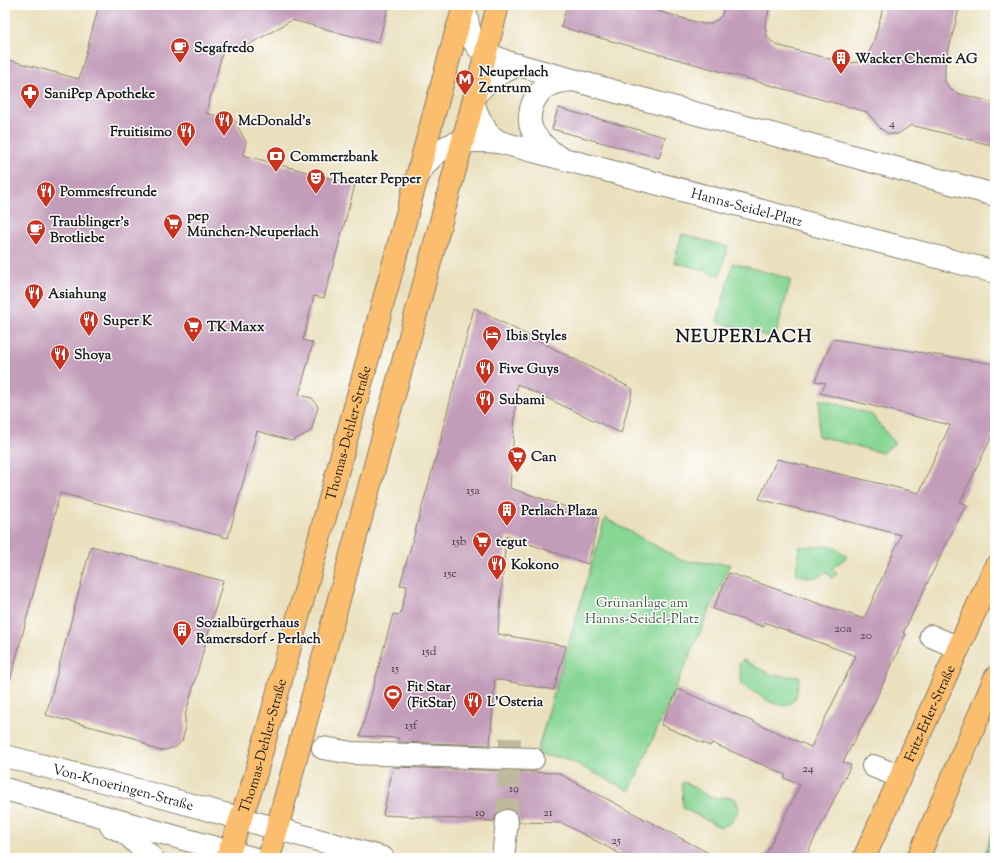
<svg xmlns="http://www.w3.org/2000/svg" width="1000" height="863" viewBox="0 0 1000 863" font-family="'Sorts Mill Goudy',serif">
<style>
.green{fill:#88d694;stroke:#527958}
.building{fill:#c29cb9}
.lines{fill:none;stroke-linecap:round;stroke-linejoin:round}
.minor-tunnel{stroke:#c1b99d;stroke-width:22;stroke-dasharray:22 11;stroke-linecap:butt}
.minor-casing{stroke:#837e6c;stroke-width:24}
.major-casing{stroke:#837e6c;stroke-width:24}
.minor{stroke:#fff;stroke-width:22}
.major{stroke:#fbbd6e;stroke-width:22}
.labels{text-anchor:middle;stroke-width:3;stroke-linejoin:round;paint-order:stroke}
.number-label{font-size:12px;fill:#463c43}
.poi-label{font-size:14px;font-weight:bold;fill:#1c1c1c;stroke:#fff;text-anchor:start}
.street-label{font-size:14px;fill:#1c1c1c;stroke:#fff}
.park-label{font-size:14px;fill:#425d46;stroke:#fff}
.district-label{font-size:18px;font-weight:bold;letter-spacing:1px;fill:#1c1c1c;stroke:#fff}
</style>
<rect width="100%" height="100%" fill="#fff"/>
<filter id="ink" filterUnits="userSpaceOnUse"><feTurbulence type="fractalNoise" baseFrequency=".025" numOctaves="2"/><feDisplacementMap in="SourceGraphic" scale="8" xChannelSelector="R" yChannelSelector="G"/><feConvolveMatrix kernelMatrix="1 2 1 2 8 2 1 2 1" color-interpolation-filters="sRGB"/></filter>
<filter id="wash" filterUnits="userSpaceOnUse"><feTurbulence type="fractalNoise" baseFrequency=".012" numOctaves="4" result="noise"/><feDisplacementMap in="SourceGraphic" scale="16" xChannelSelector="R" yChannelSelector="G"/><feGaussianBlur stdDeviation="0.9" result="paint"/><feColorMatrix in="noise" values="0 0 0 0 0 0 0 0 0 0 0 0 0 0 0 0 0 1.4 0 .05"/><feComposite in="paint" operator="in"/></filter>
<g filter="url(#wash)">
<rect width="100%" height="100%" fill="#eae0bd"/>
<g class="green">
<polygon points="682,234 728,247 720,275 674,262"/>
<polygon points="733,263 791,279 775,338 717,322"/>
<polygon points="820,399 871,414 895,443 882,453 818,436"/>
<polygon points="605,518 683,561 730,564 630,791 565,758 536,755"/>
<path d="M833 546 847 557 832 568 837 574 832 578 827 572C814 580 810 578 796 574L799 547Z"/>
<polygon points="743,660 772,675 800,677 795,700 785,706 772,703 742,685 739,664"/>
<polygon points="685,782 711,798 730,797 736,799 739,809 731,823 720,827 683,808 682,783"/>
<polygon points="995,821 995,855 985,855 995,822"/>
</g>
<g id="blocks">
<g class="building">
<polygon points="99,5 389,5 378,43 292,20 238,51 224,47 206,113 235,121 246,142 243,155 355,185 324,298 314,296 303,340 313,343 299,395 312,398 318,407 311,431 292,441 257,431 228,538 60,493 10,681 5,681 5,59 79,79"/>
<polygon points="567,5 637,5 703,24 710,24 718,19 722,15 724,5 770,5 765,26 767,37 776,45 846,63 864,62 873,44 884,5 960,5 945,64 945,82 950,89 957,93 995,103 995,146 911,125 898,134 889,134 881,129 867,112 561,27"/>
<polygon points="558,108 665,137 659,158 552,129"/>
<polygon points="474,308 633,389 621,433 517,384 510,488 599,518 588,564 506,536 498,634 566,646 554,690 495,679 490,745 398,742 399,738 360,736 393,614 400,615 407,586 400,585 442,436 441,436"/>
<polygon points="833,339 995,364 995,430 960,502 966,504 903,633 906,634 875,701 843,762 851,765 805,858 764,858 800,785 784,778 786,775 712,743 710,746 661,725 678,689 811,747 856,656 764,622 764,627 713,609 729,573 864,619 901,535 759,499 777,459 919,493 950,425 820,393 826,383 815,381"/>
<polygon points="91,546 223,581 185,716 185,730 182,741 176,747 161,751 151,748 138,739 46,715"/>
<polygon points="393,767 558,773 718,858 628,858 562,823 519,822 518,816 515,811 509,809 502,809 497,813 494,821 383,815"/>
</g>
</g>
</g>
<g filter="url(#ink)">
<use href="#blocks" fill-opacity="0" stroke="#837e6c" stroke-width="1"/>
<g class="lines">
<polyline class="minor-tunnel" points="507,821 510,738"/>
<g class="minor-casing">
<g id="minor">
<path d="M465 6C467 20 469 41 481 50 488 55 499 58 507 62L995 195"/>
<path d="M476 94C492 76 497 74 519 65"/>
<polyline points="473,103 479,118 488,134 499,142"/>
<path d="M558 157C548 149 538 142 532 130 529 123 529 117 531 109 536 88 554 81 573 80"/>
<path id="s1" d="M419 173C441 140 462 139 499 142L995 272"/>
<polyline points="931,636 959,648"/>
<polyline points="323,748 352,753 533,759"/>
<path id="s2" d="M5 756 141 791 383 858"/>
<polyline points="873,766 901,777"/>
<polyline points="5,789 252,858"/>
<polyline points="111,826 127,834 152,858"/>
<polyline points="503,858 507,821"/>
</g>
</g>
<g class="major-casing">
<g id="major">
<path id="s3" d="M227 858 254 780 457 29 465 5"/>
<polyline points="269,858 473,103 498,5"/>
<path id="s4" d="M864 858 995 567"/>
<polyline points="918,858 995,678"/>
</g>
</g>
<use href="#minor" class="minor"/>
<use href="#major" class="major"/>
</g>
</g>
<defs>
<g id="cafe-pin" transform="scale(1)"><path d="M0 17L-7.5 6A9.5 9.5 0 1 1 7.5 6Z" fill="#c8321e" stroke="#fff"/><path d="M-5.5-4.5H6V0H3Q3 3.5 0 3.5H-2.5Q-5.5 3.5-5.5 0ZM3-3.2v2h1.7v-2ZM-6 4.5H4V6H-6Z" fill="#fff"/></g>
<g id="building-pin" transform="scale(1)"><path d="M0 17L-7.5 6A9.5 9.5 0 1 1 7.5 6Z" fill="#c8321e" stroke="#fff"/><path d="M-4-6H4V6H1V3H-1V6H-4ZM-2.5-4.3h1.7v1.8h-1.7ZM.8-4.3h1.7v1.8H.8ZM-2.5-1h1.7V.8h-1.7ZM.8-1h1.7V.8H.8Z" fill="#fff"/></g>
<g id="metro-pin" transform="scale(1)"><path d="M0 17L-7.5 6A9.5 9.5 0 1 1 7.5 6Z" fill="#c8321e" stroke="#fff"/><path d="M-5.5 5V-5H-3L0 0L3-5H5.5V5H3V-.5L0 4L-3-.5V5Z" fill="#fff"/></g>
<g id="pharmacy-pin" transform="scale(1)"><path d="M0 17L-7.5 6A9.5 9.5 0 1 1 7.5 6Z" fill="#c8321e" stroke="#fff"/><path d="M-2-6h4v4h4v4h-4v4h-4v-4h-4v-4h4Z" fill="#fff"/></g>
<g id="restaurant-pin" transform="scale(1)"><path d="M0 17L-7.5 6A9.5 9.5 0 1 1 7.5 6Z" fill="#c8321e" stroke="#fff"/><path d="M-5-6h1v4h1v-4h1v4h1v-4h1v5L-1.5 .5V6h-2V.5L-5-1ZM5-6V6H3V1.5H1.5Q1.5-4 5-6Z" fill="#fff"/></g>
<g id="bank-pin" transform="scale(1)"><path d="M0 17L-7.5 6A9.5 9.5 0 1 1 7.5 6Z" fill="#c8321e" stroke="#fff"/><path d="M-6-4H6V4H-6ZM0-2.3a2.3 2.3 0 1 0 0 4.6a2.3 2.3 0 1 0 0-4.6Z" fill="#fff"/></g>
<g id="theatre-pin" transform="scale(1)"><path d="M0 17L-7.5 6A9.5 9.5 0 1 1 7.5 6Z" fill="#c8321e" stroke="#fff"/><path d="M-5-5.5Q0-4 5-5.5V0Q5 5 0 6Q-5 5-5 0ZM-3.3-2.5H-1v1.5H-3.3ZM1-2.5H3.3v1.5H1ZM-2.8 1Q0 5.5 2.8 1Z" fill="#fff"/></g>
<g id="supermarket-pin" transform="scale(1)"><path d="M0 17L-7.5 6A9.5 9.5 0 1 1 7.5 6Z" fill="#c8321e" stroke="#fff"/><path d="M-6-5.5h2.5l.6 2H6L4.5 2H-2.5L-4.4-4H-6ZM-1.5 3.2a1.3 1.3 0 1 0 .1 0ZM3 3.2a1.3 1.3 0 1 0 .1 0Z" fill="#fff"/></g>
<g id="hotel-pin" transform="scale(1)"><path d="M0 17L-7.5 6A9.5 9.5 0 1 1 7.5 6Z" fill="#c8321e" stroke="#fff"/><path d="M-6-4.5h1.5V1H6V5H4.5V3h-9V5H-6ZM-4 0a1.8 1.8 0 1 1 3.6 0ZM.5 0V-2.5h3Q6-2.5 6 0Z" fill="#fff"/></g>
<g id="stadium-pin" transform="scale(1)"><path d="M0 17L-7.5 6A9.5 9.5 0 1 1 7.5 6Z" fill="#c8321e" stroke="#fff"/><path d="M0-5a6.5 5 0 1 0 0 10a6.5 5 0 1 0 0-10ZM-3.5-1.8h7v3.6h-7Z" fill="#fff"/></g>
</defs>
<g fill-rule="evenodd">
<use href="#cafe-pin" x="180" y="47"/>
<use href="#building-pin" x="841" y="58"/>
<use href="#metro-pin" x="465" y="79"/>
<use href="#pharmacy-pin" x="30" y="93"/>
<use href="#restaurant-pin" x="224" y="120"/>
<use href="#restaurant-pin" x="186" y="131"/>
<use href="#bank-pin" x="276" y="156"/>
<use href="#theatre-pin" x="316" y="178"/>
<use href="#restaurant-pin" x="46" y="191"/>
<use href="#supermarket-pin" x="173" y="223"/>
<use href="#cafe-pin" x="36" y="229"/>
<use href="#restaurant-pin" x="34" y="293"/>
<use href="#restaurant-pin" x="89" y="320"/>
<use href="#supermarket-pin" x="193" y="326"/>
<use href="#hotel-pin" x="492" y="335"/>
<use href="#restaurant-pin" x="60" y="354"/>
<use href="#restaurant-pin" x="485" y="368"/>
<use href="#restaurant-pin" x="485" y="399"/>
<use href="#supermarket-pin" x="517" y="456"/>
<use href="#building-pin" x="507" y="510"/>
<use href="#supermarket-pin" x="482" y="541"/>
<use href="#restaurant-pin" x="497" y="564"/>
<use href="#building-pin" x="182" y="630"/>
<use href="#stadium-pin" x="393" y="694"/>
<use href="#restaurant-pin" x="473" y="701"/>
</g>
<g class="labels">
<g class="number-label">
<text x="892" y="127">4</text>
<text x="473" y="494">15a</text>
<text x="459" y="545">15b</text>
<text x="450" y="577">15c</text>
<text x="843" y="632">20a</text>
<text x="866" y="639">20</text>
<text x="429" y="655">15d</text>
<text x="395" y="672">15</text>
<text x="411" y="729">15f</text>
<text x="808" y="772">24</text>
<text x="514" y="792">19</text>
<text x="480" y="816">19</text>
<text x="548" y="816">21</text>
<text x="616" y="844">25</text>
</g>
<g class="poi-label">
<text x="194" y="52">Segafredo</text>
<text x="855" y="63">Wacker Chemie AG</text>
<text x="479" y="76">Neuperlach<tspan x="479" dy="16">Zentrum</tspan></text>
<text x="44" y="98">SaniPep Apotheke</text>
<text x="238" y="125">McDonald's</text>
<text x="172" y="136" text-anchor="end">Fruitisimo</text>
<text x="290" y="161">Commerzbank</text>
<text x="330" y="183">Theater Pepper</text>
<text x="60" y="196">Pommesfreunde</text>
<text x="187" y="220">pep<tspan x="187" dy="16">München-Neuperlach</tspan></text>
<text x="50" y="226">Traublinger's<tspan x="50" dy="16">Brotliebe</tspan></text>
<text x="48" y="298">Asiahung</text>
<text x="103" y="325">Super K</text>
<text x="207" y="331">TK Maxx</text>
<text x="506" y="340">Ibis Styles</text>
<text x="74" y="359">Shoya</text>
<text x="499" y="373">Five Guys</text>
<text x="499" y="404">Subami</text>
<text x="531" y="461">Can</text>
<text x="521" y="515">Perlach Plaza</text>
<text x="496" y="546">tegut</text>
<text x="511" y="569">Kokono</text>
<text x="196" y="627">Sozialbürgerhaus<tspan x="196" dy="16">Ramersdorf - Perlach</tspan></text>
<text x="407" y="691">Fit Star<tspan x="407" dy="16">(FitStar)</tspan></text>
<text x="487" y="706">L'Osteria</text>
</g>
<g class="street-label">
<text dy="5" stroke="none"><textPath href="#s1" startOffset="348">Hanns-Seidel-Platz</textPath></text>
<text dy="5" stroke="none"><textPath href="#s3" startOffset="442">Thomas-Dehler-Straße</textPath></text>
<text dy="5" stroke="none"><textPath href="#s4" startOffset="159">Fritz-Erler-Straße</textPath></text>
<text dy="5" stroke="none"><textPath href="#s3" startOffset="118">Thomas-Dehler-Straße</textPath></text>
<text dy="5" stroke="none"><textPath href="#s2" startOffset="122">Von-Knoeringen-Straße</textPath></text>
</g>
<g class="park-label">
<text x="642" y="607">Grünanlage am<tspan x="642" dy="16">Hanns-Seidel-Platz</tspan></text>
</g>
<g class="district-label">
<text x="744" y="342">NEUPERLACH</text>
</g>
</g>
<rect width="1000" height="863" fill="none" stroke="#fff" stroke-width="20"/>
</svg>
